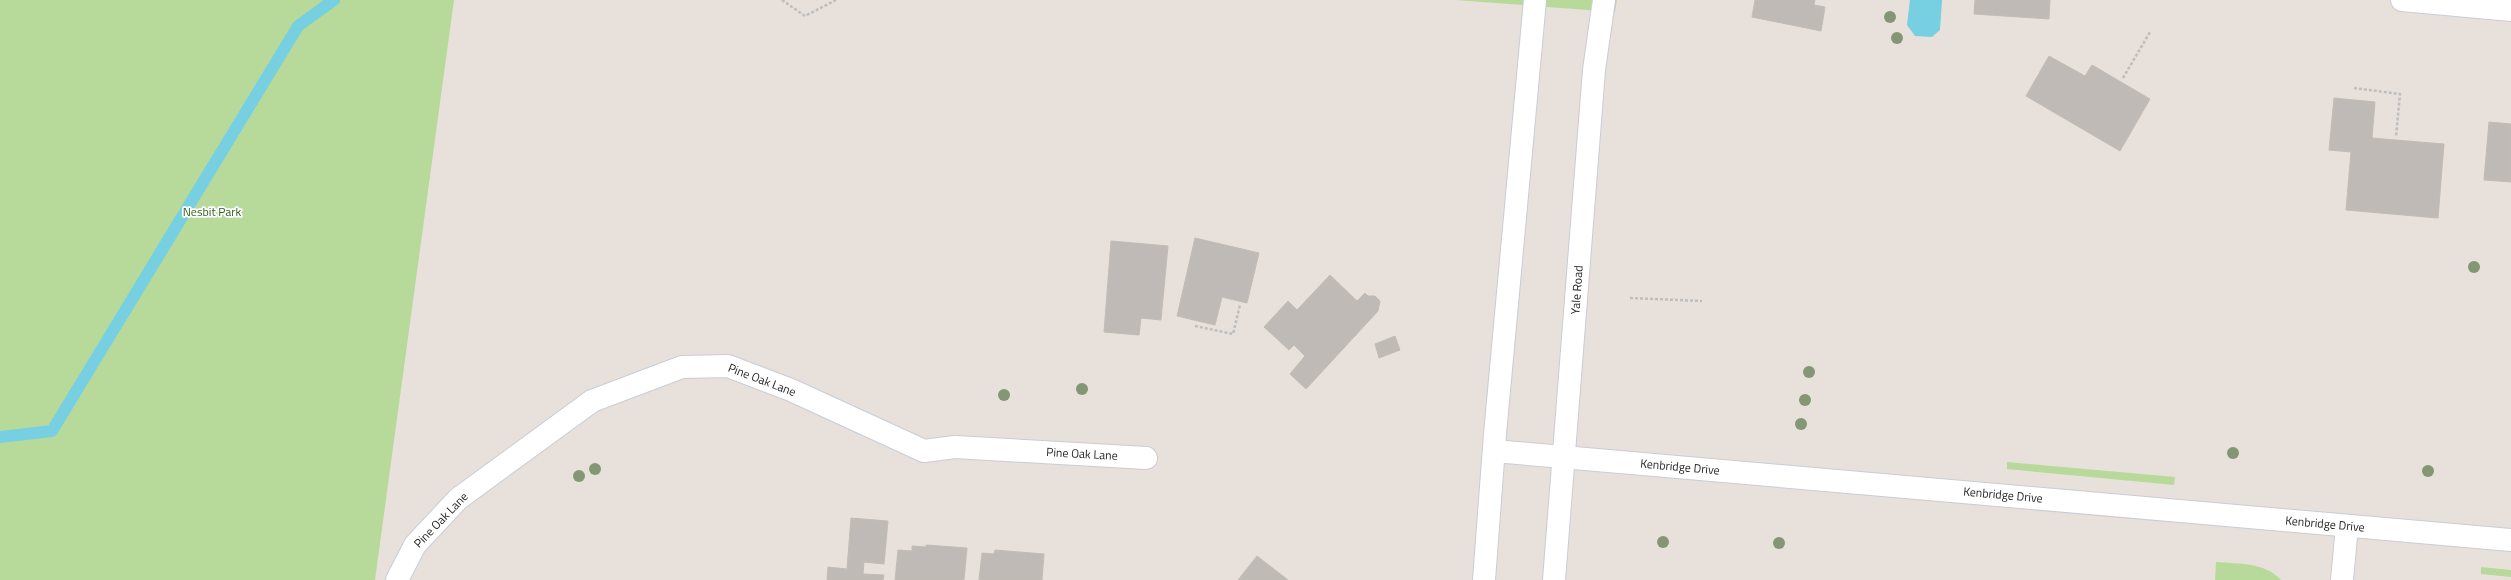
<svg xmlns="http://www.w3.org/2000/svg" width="2511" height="580" viewBox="0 0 2511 580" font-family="'Titillium Web',sans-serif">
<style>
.green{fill:#b7da9b}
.water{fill:#76d0e1}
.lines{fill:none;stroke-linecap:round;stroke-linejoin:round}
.stream{stroke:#76d0e1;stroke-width:12}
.building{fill:#c0bab6;stroke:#c3bcb4}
.minor-casing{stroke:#c8cdd8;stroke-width:24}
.secondary-casing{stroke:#c8cdd8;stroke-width:24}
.path{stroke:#bebebe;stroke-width:2.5;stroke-dasharray:3 2;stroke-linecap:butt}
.minor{stroke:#fff;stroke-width:22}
.secondary{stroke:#fff;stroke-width:22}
.tree{fill:#849774}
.labels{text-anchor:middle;stroke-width:3.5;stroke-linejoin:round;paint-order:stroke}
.park-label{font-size:12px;fill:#325b20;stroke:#fff}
.street-label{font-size:12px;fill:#272727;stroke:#fff}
</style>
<rect width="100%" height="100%" fill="#e8e0da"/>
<g class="green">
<polygon points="0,0 454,0 375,580 0,580"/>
<polygon points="1455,0 1617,0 1615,12"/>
<polygon points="2007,462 2175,477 2174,485 2007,469"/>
<path d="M2216 562C2238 564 2265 562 2281 580H2215Z"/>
<polygon points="2481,567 2511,570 2511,577 2481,574"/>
</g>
<polygon class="water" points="1910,0 1942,0 1940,30 1932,37 1915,36 1907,25"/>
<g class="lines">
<polyline class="stream" points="0,437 52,431 298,26 334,0"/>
</g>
<g class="building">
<polygon points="1755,0 1815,0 1814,5 1825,7 1821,31 1752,17"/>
<polygon points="1975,0 2050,0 2049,19 1974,14"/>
<polygon points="2049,56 2085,76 2092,65 2150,99 2120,151 2026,96"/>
<polygon points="2334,98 2375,102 2372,138 2444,144 2438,218 2346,210 2351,152 2329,150"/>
<polygon points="2489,122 2511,124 2511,182 2484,180"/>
<polygon points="1195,238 1259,253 1247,303 1222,297 1215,325 1177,316"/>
<polygon points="1111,241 1168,246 1161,320 1141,318 1139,335 1104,332"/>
<polygon points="1330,275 1357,301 1365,293 1368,296 1375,296 1380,301 1378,311 1306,389 1290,374 1305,356 1294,345 1289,350 1264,327 1288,301 1297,310"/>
<polygon points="1395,336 1400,350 1379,358 1375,344"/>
<polygon points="851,518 888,521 884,564 864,562 863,574 884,575 883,580 827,580 828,567 847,569"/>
<polygon points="926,545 967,548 964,580 895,580 898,550 912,551 912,546 926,547"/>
<polygon points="995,550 1044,554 1042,580 979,580 982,553 994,554"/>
<polygon points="1257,556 1288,580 1238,580"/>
</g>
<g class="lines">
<g class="minor-casing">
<g id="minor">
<polyline points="2402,0 2511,10"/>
<polyline points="1494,451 2511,540"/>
<polyline points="397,580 415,545 458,499 592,401 682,367 728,366 791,390 924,451 955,447 1146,458"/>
<polyline points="2342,580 2347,526"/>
</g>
</g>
<g class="secondary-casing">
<g id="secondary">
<polyline points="1484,580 1495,434 1535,0"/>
<polyline points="1554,580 1594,70 1604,0"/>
</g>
</g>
<g class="path">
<polyline points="782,0 805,16 836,0"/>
<polyline points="2123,78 2150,32"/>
<polyline points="2354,88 2400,94 2396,136"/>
<polyline points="1630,298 1702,301"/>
<polyline points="1195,326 1233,334 1240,305"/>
</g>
<use href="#minor" class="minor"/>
<use href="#secondary" class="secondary"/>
</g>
<g class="tree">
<circle cx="1890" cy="17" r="6"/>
<circle cx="1897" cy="38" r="6"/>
<circle cx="2474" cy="267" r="6"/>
<circle cx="1809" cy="372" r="6"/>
<circle cx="1082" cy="389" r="6"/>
<circle cx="1004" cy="395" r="6"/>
<circle cx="1805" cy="400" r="6"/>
<circle cx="1801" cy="424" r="6"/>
<circle cx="2233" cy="453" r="6"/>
<circle cx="595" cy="469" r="6"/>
<circle cx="2428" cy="471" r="6"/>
<circle cx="579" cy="476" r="6"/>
<circle cx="1663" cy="542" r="6"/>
<circle cx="1779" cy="543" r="6"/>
</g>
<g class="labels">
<g class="park-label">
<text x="212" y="216">Nesbit Park</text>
</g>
<g class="street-label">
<text transform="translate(1577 290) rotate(-86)" y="4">Yale Road</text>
<text transform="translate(762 380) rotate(21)" y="4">Pine Oak Lane</text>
<text transform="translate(1082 454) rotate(3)" y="4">Pine Oak Lane</text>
<text transform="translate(1680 467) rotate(5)" y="4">Kenbridge Drive</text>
<text transform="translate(2003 495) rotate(5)" y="4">Kenbridge Drive</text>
<text transform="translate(441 520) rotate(-46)" y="4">Pine Oak Lane</text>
<text transform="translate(2325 524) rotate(5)" y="4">Kenbridge Drive</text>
</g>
</g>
</svg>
